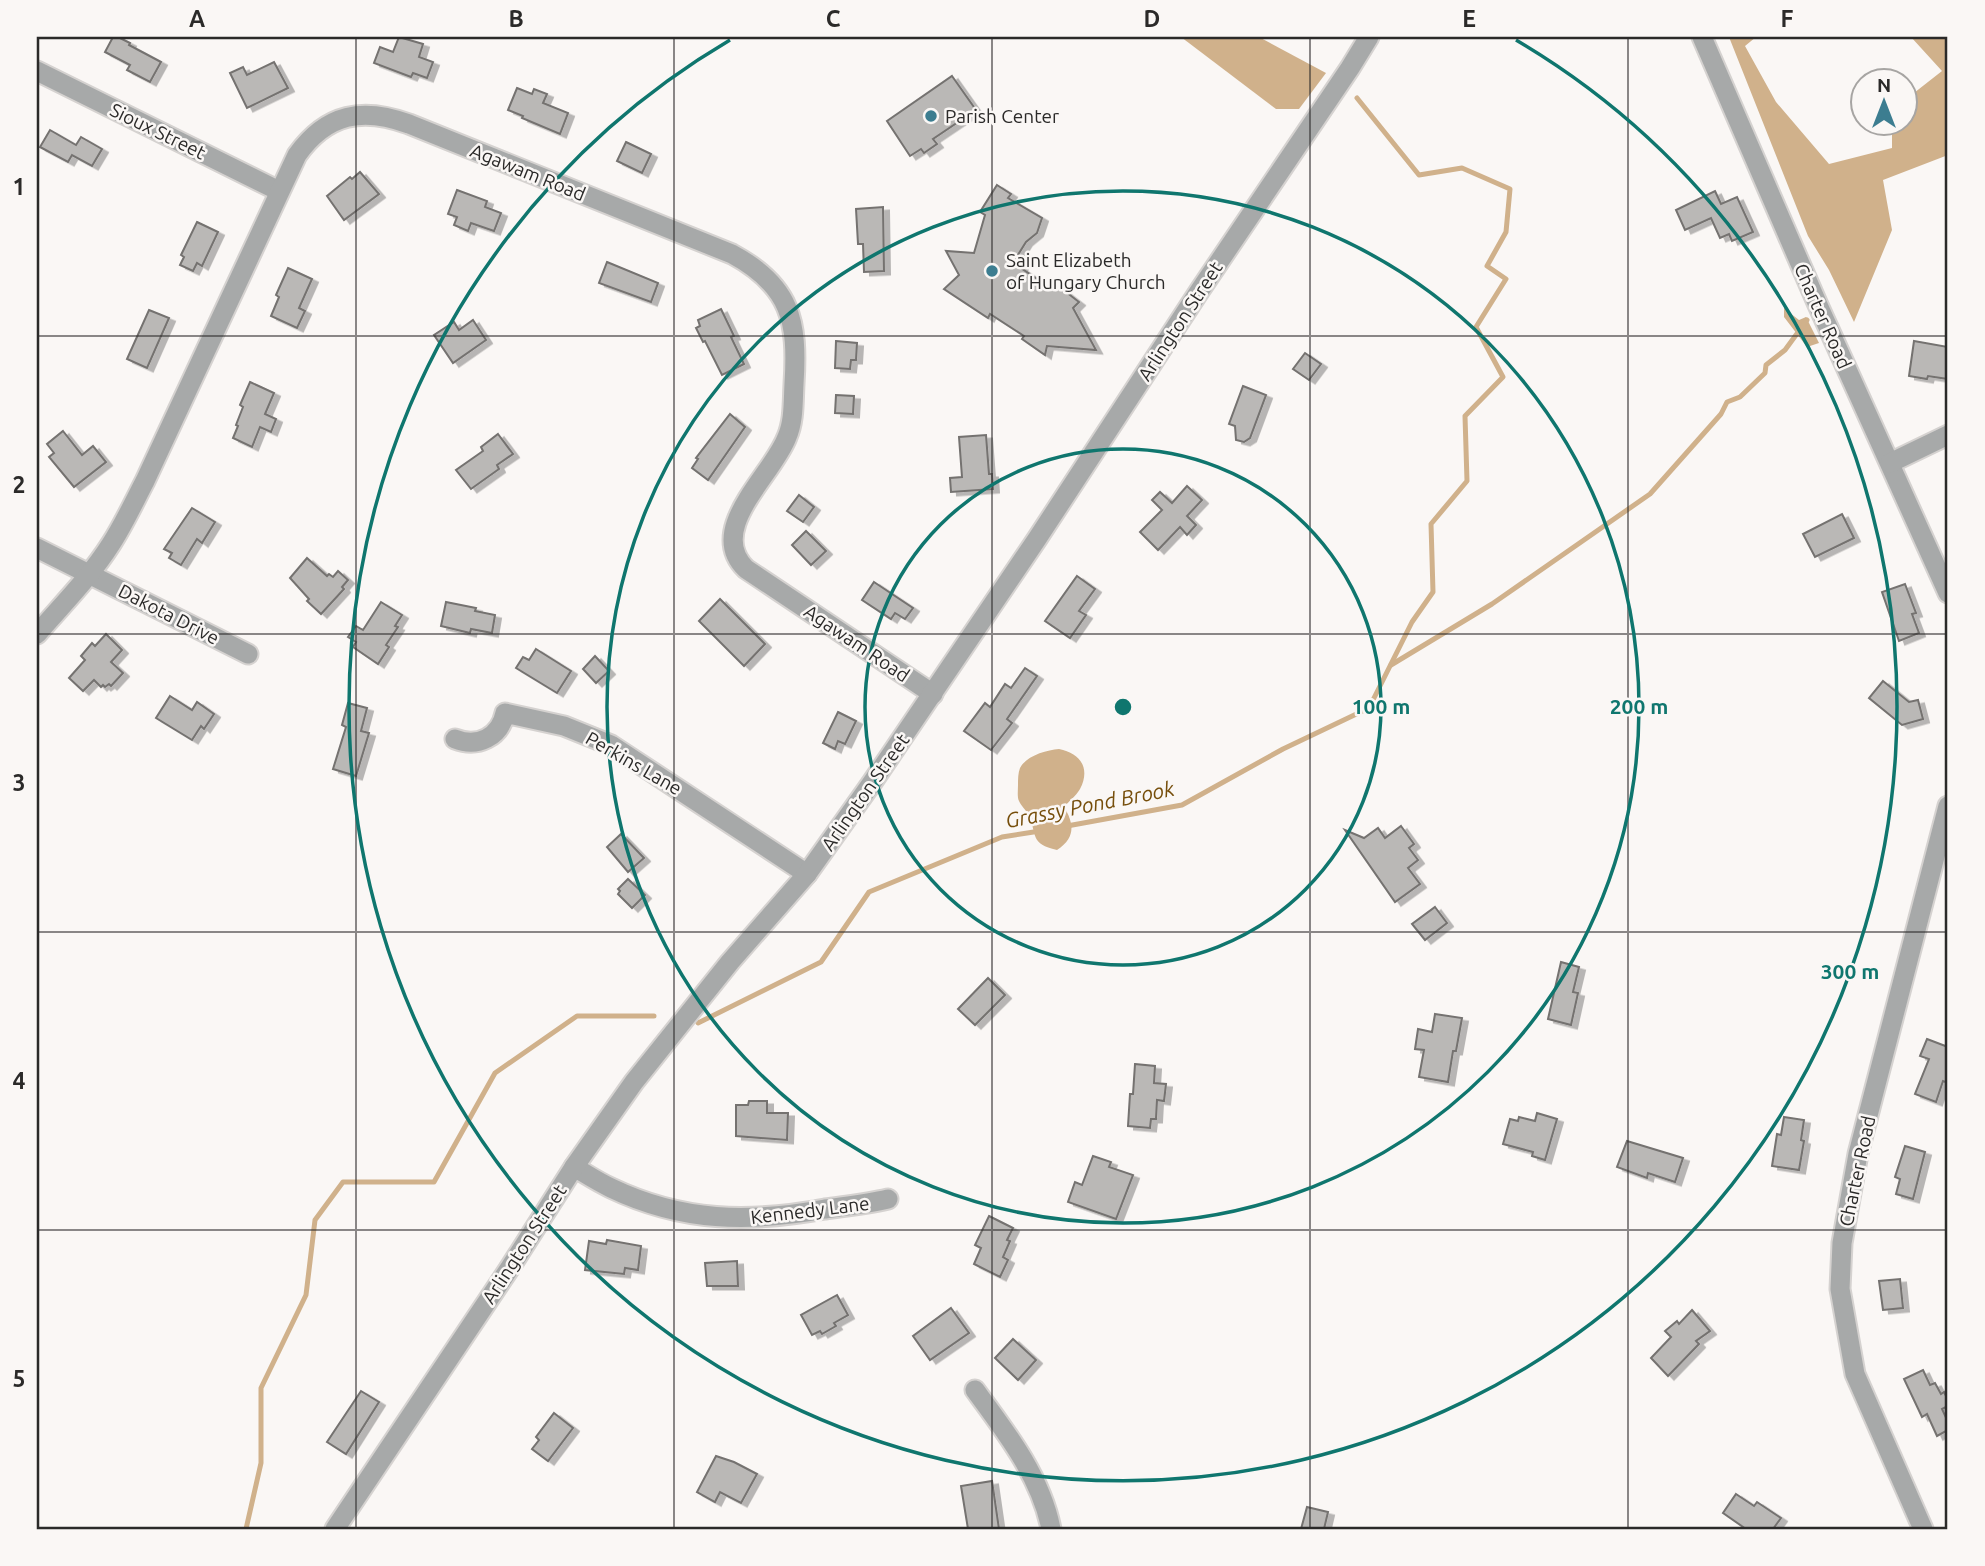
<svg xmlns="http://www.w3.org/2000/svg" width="1985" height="1566" viewBox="0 0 1985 1566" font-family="Ubuntu,sans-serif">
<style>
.water{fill:#d0b18b}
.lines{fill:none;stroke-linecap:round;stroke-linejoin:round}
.stream{stroke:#d0b18b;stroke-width:5}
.building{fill:#bab8b6;stroke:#747270;stroke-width:2;filter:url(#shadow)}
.minor-casing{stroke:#d5d2d0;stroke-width:23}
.tertiary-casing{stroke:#d5d2d0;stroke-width:23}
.minor{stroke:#a7a9a9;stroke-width:19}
.tertiary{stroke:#a7a9a9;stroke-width:19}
.grid{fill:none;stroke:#2b2a29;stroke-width:2;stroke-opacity:0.55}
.ring{fill:none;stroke:#0f766e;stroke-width:3.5}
.poi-dot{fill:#3c7d90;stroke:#faf7f5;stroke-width:2.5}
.labels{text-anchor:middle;stroke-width:5;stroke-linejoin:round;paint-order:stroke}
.poi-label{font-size:19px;fill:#2b2a29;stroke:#faf7f5;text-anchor:start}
.street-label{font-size:19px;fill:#2b2a29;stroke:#faf7f5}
.water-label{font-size:21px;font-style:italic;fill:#764e0b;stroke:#faf7f5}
.centre{fill:#0f766e;stroke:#faf7f5;stroke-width:3.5}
.ring-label{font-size:21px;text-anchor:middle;font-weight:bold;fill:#0f766e;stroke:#faf7f5;stroke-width:5;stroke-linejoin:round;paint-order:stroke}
.neatline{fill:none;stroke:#2b2a29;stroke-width:2.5}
.grid-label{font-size:23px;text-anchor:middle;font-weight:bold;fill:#2b2a29}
</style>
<defs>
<filter id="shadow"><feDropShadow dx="6" dy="3.5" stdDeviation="0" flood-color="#0004"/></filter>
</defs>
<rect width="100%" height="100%" fill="#faf7f5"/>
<g class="water">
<polygon points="1181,37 1259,37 1326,73 1299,109 1276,109"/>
<polygon points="1729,37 1756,37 1745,46 1776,102 1829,164 1892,148 1892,123 1904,122 1905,100 1942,71 1911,37 1948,37 1948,155 1883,180 1892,230 1854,322 1829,270 1808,236"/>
<polygon points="1787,307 1790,313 1799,320 1806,317 1819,343 1807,347 1784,317 1784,308"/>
<path d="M1059 749C1080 753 1091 768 1080 789 1076 796 1069 801 1064 807 1074 823 1076 838 1057 850 1030 844 1037 835 1029 815 1026 810 1021 806 1019 801 1017 797 1018 790 1018 785 1018 779 1018 773 1020 768 1026 756 1046 750 1059 749Z"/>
</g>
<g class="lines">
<g class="stream">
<polyline points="1391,665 1492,604 1650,494 1721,414 1727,402 1740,397 1765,373 1766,365 1785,350 1807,320"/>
<polyline points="1067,826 1182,805 1283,749 1369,708 1412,622 1433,592 1431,524 1467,481 1465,416 1503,377 1476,327 1506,279 1487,266 1506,232 1510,189 1462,168 1419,175 1357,98"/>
<polyline points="698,1023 821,962 869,892 1002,837 1040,831"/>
<polyline points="246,1529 261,1463 261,1388 306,1295 315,1220 343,1182 434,1182 495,1073 577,1016 654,1016"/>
</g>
</g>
<g class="building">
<polygon points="113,37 118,37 130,43 129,45 161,62 150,82 127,70 130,65 105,52"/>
<polygon points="399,37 423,44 419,57 433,62 427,78 413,73 411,77 374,63 380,47 393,52"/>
<polygon points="274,62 288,88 247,108 230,73 243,67 247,75"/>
<polygon points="952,76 976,110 933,139 937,144 924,153 921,149 910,156 887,121"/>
<polygon points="517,88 532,94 534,89 547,94 543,103 568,113 560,134 522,118 523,116 508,110"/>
<polygon points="50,130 76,145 81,137 102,149 92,166 72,155 68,162 40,147"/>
<polygon points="626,142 651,154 642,173 617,161"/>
<polygon points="360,172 379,194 344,220 327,196 350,177 352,179"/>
<polygon points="997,185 1011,194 1008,198 1042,218 1037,233 1026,242 1016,258 1023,263 1021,268 1054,290 1057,285 1079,302 1073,308 1096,350 1047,346 1045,355 1022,339 1024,336 990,314 988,318 944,289 959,275 946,251 974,253 985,215 980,212"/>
<polygon points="457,190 487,201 485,207 501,213 494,231 471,223 468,231 454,225 457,217 448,214"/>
<polygon points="1715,191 1721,204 1737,197 1753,232 1732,241 1729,234 1720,238 1711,218 1685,230 1676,210"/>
<polygon points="883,207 884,271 864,272 863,244 858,244 856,209"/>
<polygon points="197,222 218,232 202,266 197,263 193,271 180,265 184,257 181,255"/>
<polygon points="607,262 658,283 651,302 599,283"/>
<polygon points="288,268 312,279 299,308 305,311 297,328 271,316 279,297 276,295"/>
<polygon points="721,309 734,336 731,337 744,364 722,375 705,341 703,342 696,328 700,326 698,320"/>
<polygon points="149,310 169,318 147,368 127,359"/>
<polygon points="473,320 486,340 453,363 434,335 454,322 459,330"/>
<polygon points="836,341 857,343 856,360 851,360 850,369 835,368"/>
<polygon points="1914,341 1948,347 1948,379 1928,376 1927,379 1909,376"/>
<polygon points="1305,353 1321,364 1309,380 1293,369"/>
<polygon points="250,382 274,393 265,414 276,419 271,432 260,427 252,447 233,438 238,426 236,425 243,407 240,405"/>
<polygon points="1243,386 1266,395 1250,438 1244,442 1236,440 1235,426 1229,424"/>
<polygon points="836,395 854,396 853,414 835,413"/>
<polygon points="730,414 745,427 708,480 692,468 698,459 696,458"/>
<polygon points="63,431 82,455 93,446 106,462 74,487 49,457 54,453 47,444"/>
<polygon points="498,434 513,454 497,465 499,469 471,489 456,470 483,451 481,447"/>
<polygon points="986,435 989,474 992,474 993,489 951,492 950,478 962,477 959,437"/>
<polygon points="1187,486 1202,500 1187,516 1196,525 1187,535 1180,527 1158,550 1140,532 1162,510 1152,500 1160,492 1172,503"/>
<polygon points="799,495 814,507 803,522 787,511"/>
<polygon points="192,508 215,522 202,543 197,539 181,565 169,558 172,553 164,549"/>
<polygon points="1842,514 1854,538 1815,557 1803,534"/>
<polygon points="806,531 826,551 811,565 792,545"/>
<polygon points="307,558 327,576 329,574 333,577 338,571 348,580 342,587 344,589 321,614 307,601 309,599 290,578"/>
<polygon points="1077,576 1095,589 1079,611 1086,615 1070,638 1045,621"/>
<polygon points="874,582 913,608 905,619 895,613 891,619 862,600"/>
<polygon points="1905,584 1916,613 1912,614 1919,633 1899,641 1882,592"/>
<polygon points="720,599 765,644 744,666 699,621"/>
<polygon points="381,602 402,615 395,626 398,627 386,645 389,647 378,664 353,647 356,642 348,637 356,626 363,630"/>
<polygon points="446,602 476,608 475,611 495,615 492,633 471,629 470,633 441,626"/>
<polygon points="106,634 122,650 111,662 123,673 111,686 109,684 105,687 103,685 101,687 94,680 83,691 69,678 85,660 81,656 92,643 95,646"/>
<polygon points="536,649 571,671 557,693 516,668 523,657 529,660"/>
<polygon points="595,656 609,671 596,683 583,669"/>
<polygon points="1025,668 1037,676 1007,719 1012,723 991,750 964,731 985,703 990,707 1005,684 1011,688"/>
<polygon points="1883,681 1909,702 1918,700 1923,719 1902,725 1869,698"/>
<polygon points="170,696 192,710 197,702 214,714 204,729 201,726 192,740 156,718"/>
<polygon points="348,703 367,708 361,731 369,733 356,776 333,769 346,727 342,725"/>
<polygon points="838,712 856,721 845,744 838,741 835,749 823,743"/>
<polygon points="1401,826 1414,844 1409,848 1418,860 1408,868 1420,884 1395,902 1345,830 1364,838 1378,828 1385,838"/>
<polygon points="621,834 644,858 628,872 607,847"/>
<polygon points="628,879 645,895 632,908 618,894 620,891 618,889"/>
<polygon points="1435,907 1447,923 1425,940 1412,924"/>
<polygon points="1561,962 1579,967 1573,992 1578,993 1571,1025 1548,1019"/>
<polygon points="988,978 1005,995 975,1025 958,1009"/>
<polygon points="1435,1014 1462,1018 1456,1051 1453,1051 1448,1082 1419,1077 1424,1050 1415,1049 1418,1029 1432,1032"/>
<polygon points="1927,1039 1948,1047 1948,1083 1943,1081 1936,1102 1915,1094 1929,1059 1920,1056"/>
<polygon points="1135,1064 1155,1066 1154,1083 1166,1084 1164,1101 1157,1100 1156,1119 1151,1119 1150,1128 1128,1126 1130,1094 1133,1094"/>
<polygon points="749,1101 767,1101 767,1113 788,1113 787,1140 736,1136 736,1105 748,1105"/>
<polygon points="1537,1113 1557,1119 1545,1160 1532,1156 1533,1152 1503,1144 1510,1119 1518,1121 1519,1117 1535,1121"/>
<polygon points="1784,1117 1804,1120 1801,1140 1804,1141 1799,1170 1772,1166 1777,1134 1781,1135"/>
<polygon points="1627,1141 1683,1158 1675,1182 1648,1173 1647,1178 1617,1167"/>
<polygon points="1905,1146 1925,1152 1913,1199 1896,1194 1900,1179 1895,1177"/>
<polygon points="1093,1156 1111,1162 1109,1167 1133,1175 1116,1219 1068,1202 1075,1182 1082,1185"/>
<polygon points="989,1216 1013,1228 1007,1240 1010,1241 1003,1257 1008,1260 1000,1277 974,1264 981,1248 975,1245"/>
<polygon points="607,1240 641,1246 638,1270 625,1268 624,1274 585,1270 589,1241 606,1244"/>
<polygon points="737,1261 738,1286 707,1286 705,1263"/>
<polygon points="1900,1279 1903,1308 1883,1310 1879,1281"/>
<polygon points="837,1295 848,1315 834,1323 836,1326 822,1334 820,1331 812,1335 801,1315"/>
<polygon points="951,1308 969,1333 930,1360 913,1336"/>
<polygon points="1692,1310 1710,1331 1696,1341 1699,1344 1668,1376 1651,1358 1671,1337 1665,1331 1677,1321 1679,1324"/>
<polygon points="1013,1339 1036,1360 1018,1380 995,1358"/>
<polygon points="1923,1370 1930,1385 1935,1383 1941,1394 1944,1392 1948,1400 1948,1406 1942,1409 1948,1422 1948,1430 1937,1436 1927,1414 1922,1417 1904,1379"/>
<polygon points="361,1391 379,1402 346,1454 327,1442"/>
<polygon points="554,1413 573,1428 548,1461 532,1449 539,1440 536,1437"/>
<polygon points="716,1456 734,1462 757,1474 741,1503 720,1492 715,1502 697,1492"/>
<polygon points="992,1481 999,1529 968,1529 961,1486"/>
<polygon points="1736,1494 1754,1506 1757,1502 1781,1518 1773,1529 1746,1529 1723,1513"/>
<polygon points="1307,1507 1328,1512 1324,1529 1301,1529"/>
</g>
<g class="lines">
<g class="minor-casing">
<g id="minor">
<polyline points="1702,37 1818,305 1948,593"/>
<polyline points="37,71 279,191"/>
<polyline points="1890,463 1948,435"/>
<polyline points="37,548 248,654"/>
<path d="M37 634C62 605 90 577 111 544 124 524 134 502 145 481L297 155C327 113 363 107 409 124L732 254C791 286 798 321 794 384 793 402 794 421 787 437 773 475 705 529 746 569L933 694"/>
<path d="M455 739C478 748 500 737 505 713L564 726 611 745 807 874"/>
<path d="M574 1167C586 1174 598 1182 611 1188 682 1222 749 1223 825 1209 846 1206 867 1204 888 1199"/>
<path d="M975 1390C1006 1432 1041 1477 1051 1529"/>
<polyline points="1923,1529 1855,1374 1840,1289 1842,1243 1858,1154 1948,806"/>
</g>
</g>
<g class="tertiary-casing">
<polyline id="tertiary" points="335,1529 509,1269 574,1167 634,1082 730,962 807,874 871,784 1037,539 1200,290 1350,68 1369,37"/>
</g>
<use href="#minor" class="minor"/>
<use href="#tertiary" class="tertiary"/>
</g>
<path class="grid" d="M356 37V1529M674 37V1529M992 37V1529M1310 37V1529M1628 37V1529M37 336H1948M37 634H1948M37 932H1948M37 1230H1948"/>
<g class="ring">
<circle cx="1123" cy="707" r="258"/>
<circle cx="1123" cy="707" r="516"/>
<path d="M1516 40A774 774 0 1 1 730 40"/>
</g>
<g class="poi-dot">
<circle cx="931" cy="116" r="7"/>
<circle cx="992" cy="271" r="7"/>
</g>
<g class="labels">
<g class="poi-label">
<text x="945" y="123">Parish Center</text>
<text x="1006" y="267">Saint Elizabeth<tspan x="1006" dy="22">of Hungary Church</tspan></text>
</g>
<g class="street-label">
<text transform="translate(158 131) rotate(26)" y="7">Sioux Street</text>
<text transform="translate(528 172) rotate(22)" y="7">Agawam Road</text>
<text transform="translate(1823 316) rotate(66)" y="7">Charter Road</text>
<text transform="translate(1180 321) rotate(-57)" y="7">Arlington Street</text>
<text transform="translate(169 614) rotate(27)" y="7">Dakota Drive</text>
<text transform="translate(857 643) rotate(34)" y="7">Agawam Road</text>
<text transform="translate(634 763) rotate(30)" y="7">Perkins Lane</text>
<text transform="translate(865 792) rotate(-55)" y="7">Arlington Street</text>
<text transform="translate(1857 1171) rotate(-78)" y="7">Charter Road</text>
<text transform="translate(810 1210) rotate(-7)" y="7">Kennedy Lane</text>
<text transform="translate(524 1244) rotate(-57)" y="7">Arlington Street</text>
</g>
<g class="water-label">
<text transform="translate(1090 805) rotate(-11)" y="7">Grassy Pond Brook</text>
</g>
</g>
<circle cx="1123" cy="707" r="10" class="centre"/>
<g class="ring-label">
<text x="1381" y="714">100 m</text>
<text x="1639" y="714">200 m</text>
<text x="1850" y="979">300 m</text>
</g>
<rect width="1985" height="1566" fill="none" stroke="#faf7f5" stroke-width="77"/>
<g transform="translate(1884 102)"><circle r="33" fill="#faf7f5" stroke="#a7a5a3" stroke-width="2"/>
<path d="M0-5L12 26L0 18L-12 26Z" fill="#3c7d90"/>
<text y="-10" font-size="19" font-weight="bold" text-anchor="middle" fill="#2b2a29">N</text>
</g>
<rect x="38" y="38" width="1908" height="1490" class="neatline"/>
<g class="grid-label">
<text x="197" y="27">A</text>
<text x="516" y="27">B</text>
<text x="833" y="27">C</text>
<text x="1152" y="27">D</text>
<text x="1469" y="27">E</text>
<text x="1787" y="27">F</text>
<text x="19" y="195">1</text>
<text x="19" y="493">2</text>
<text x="19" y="791">3</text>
<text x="19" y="1089">4</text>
<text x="19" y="1387">5</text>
</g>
</svg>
